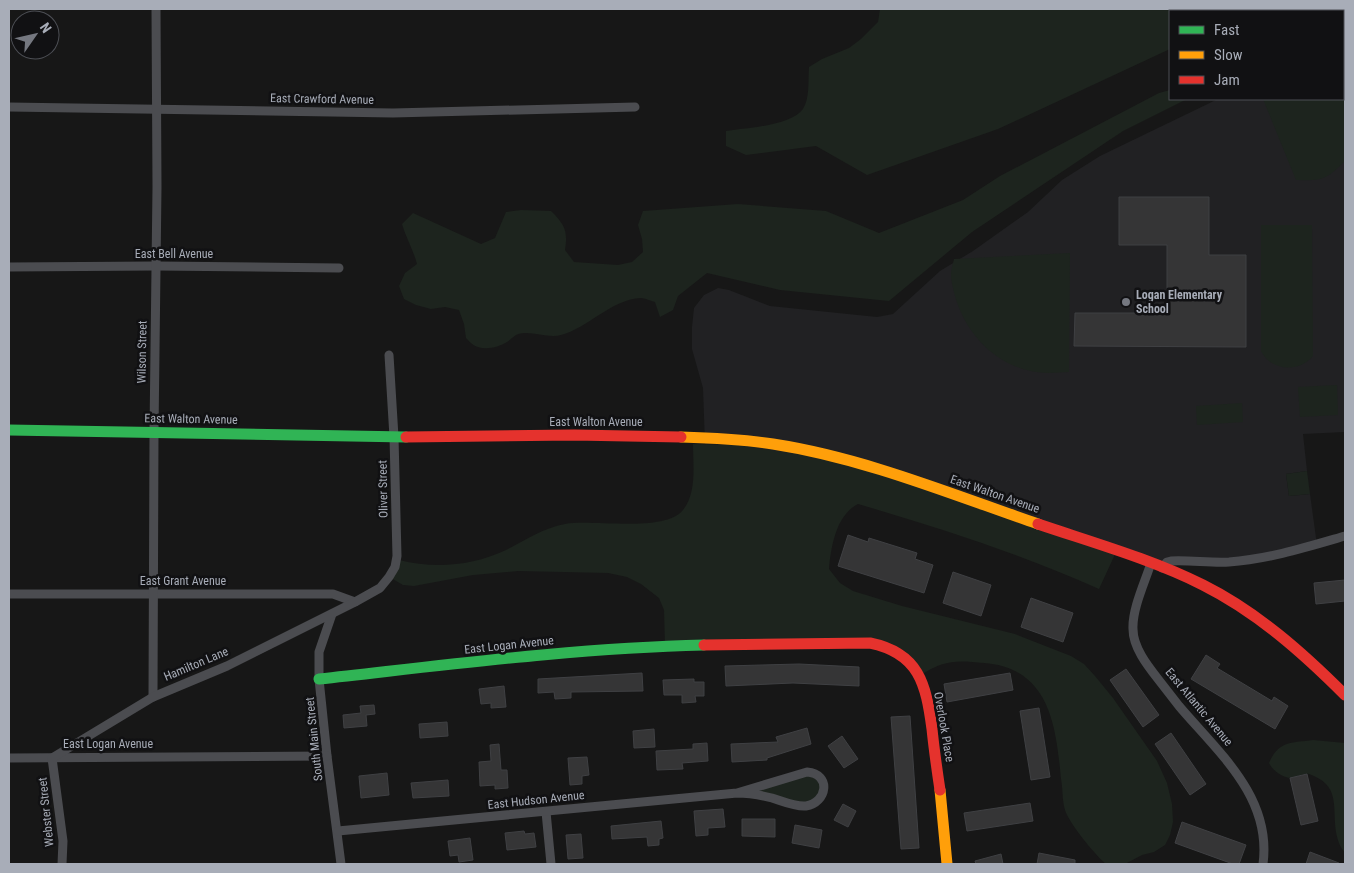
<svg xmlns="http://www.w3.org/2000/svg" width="1354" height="873" viewBox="0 0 1354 873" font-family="'Roboto Condensed',sans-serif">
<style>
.built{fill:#212123}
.green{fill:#1d241e}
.building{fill:#353536;stroke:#3f4043}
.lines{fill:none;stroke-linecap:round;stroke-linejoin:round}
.street{stroke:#4b4c50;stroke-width:9}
.fast{stroke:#30b455;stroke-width:11}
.slow{stroke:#ff9f0a;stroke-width:11}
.jam{stroke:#e5322d;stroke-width:11}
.poi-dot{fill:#757880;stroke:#111113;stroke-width:2}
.labels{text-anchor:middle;stroke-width:5;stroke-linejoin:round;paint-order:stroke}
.street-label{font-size:12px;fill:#a8adb8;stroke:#111113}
.poi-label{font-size:12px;font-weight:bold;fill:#a8adb8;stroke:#111113;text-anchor:start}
</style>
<rect width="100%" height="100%" fill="#171717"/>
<polygon class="built" points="1345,37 1345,432 1303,434 1307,471 1286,474 1289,496 1310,494 1317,545 1257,558 1167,562 738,445 705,444 703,388 692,349 692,327 694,308 704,295 718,288 729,290 770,306 877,317 893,314 940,271 973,251 1028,212 1062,180 1100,156 1218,99 1343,99 1343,39"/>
<g class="green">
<path d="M880 9H1345V16L1343 18V11H1170V49L998 129 867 175 816 146 746 155 726 146V131C745 128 791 126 803 109 810 98 808 80 809 67L822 59 849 48 861 39 878 22Z"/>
<path d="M1345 39V161C1326 180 1322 181 1296 180L1263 99H1343V40Z"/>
<path d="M1170 90V99H1187L1123 131 972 232 889 301 780 290 707 273 678 296 673 310 660 317 655 302C651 301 645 298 641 298 612 299 588 328 561 335 547 339 529 329 516 335 513 337 510 340 507 342 499 347 487 350 478 347 473 346 469 341 466 338L464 324 459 310 445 307 431 309 416 305 404 299 399 286 405 273 417 264C413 249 406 238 402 224L413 213 481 244 495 238 506 212 521 210 551 211C565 225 568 231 565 250L574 262 618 265 632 262 643 252 642 239 638 225 643 211 738 204 826 211 879 233 963 200 1000 176 1159 93Z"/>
<path d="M1261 225H1312L1313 356C1299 373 1271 371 1261 351Z"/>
<path d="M1070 253 1069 372C1054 373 1041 374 1027 370 991 361 965 331 955 296 953 289 951 281 951 274 951 269 953 264 954 259Z"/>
<polygon points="1337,385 1338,415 1300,417 1298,387"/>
<polygon points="1242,403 1243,422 1197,425 1196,406"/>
<path d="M693 444 737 445 831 459 1117 550 1099 589C1021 554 940 528 858 504 836 515 831 547 829 569L840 583 853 591 902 606 1015 634 1071 656 1084 664 1095 676 1113 698 1157 761 1167 783 1172 804 1173 822 1170 835 1165 845 1154 852 1142 855 1125 864H1106C1095 855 1069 823 1065 810 1062 800 1063 789 1061 779 1056 726 1050 668 984 663 955 660 944 660 919 676L895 649 665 646 664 610 659 598 641 584 627 577 608 573 518 571 473 575 414 586 403 585 391 578 399 560C435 569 472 566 506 550 526 540 543 528 565 524 592 519 665 533 683 510 697 493 693 465 693 444Z"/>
<polygon points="1307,471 1310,494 1289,496 1286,474"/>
<path d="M1313 740 1345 743V853C1327 831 1342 800 1326 784 1321 779 1315 776 1309 774 1303 773 1296 778 1290 778 1282 777 1272 770 1269 763 1279 740 1292 743 1313 740Z"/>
<polygon points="815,773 824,790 806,806 754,793 779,781"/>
</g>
<g class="building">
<polygon points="1119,197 1209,197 1209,255 1246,255 1246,347 1074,346 1075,313 1167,313 1167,245 1119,245"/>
<polygon points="848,535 868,542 869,538 917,553 915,559 933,565 924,593 838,566"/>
<polygon points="953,572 991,585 981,616 943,603"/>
<polygon points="1345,580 1345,601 1316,604 1314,583"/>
<polygon points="1031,598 1073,613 1063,642 1021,627"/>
<polygon points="1206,655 1220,664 1217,668 1272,701 1274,697 1288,706 1275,729 1191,679"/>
<polygon points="799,664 859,667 859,686 793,683 726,686 725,666"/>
<polygon points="1126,669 1159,715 1143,727 1110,680"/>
<polygon points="642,673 643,691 571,692 571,698 555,699 554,692 538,693 538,679"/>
<polygon points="1010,673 1013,690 947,702 944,684"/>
<polygon points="694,679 694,682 704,682 704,696 695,696 696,702 682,703 682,695 664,695 663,680"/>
<polygon points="504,686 506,707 491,708 491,703 481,704 479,689"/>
<polygon points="374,705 375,714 366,715 367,726 344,728 343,715 361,713 360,706"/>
<polygon points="1039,708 1050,777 1031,780 1020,711"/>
<polygon points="910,716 919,848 901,849 891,717"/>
<polygon points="447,722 448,736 420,738 419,724"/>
<polygon points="807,728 811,744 767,758 767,760 732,762 731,744 778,742 776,737"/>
<polygon points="654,729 655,747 634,748 633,731"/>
<polygon points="1171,733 1206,784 1190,795 1155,744"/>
<polygon points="842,736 858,759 844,768 828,746"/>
<polygon points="707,743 708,761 682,763 683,769 657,770 656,751 693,749 693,744"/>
<polygon points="499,744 501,770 507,770 508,788 495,789 495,785 480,786 479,762 491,761 490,745"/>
<polygon points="587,757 589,775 582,776 582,784 570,785 568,758"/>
<polygon points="387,773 389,795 361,798 359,776"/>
<polygon points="1307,774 1318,821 1301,825 1290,778"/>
<polygon points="448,780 449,796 413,798 411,783"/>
<polygon points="1030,803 1033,821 967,831 964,813"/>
<polygon points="843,804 856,811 848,827 834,820"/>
<polygon points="723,809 725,827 708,828 708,835 696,836 694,811"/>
<polygon points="742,819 775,819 775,837 742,836"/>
<polygon points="661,821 663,838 659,839 659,845 648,846 647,837 612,839 611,826"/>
<polygon points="1182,822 1246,845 1239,864 1233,864 1175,843"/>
<polygon points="795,825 822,830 819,848 792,843"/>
<polygon points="524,831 525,834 534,833 536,847 507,850 505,833"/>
<polygon points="581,834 583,858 568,859 566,835"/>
<polygon points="470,838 473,860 459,862 458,855 450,856 448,841"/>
<polygon points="1310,852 1339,863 1339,864 1306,864"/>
<polygon points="1039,853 1075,860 1075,864 1037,864"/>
<polygon points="1001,854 1003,864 976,864 975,861"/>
</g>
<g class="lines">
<g class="street">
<polyline points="9,107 393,113 635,107"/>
<polyline points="9,267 156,266 339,268"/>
<path d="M1151 563C1145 582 1132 609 1133 629 1133 647 1147 665 1158 679 1165 688 1172 697 1179 706 1218 752 1272 797 1263 864"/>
<path d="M1162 568 1167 562 1171 561C1190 560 1210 563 1229 562 1269 559 1307 547 1345 536"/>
<polyline points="9,594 333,594 355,602"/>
<polyline points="332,614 319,652 319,679 327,756 341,864"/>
<polyline points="153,697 154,432 157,187 156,9"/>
<polyline points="9,758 327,756"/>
<polyline points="546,812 551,864"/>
<path d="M338 831 737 793C749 793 760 795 772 798 782 801 795 807 806 806 827 803 832 774 807 772L737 793"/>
<polyline points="62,864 63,841 52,758 153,697 227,666 355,602 380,588 389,577 395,567 397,556 394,437 389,355"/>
</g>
<g class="fast">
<polyline points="9,430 406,437"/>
<path d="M319 679C447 665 575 648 704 645"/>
</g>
<g class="slow">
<path d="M681 437C712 438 742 439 773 444 864 458 951 494 1038 524"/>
<polyline points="940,790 947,864"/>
</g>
<g class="jam">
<polyline points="406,437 574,435 681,437"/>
<path d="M1038 524C1094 543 1151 559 1203 585 1257 612 1303 653 1345 695"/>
<path d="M704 645 870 643C919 653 926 684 932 729 934 749 937 770 940 790"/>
</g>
</g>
<circle class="poi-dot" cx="1126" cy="302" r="5"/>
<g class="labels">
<g class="street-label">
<text transform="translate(322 99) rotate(1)" y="4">East Crawford Avenue</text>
<text x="174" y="258">East Bell Avenue</text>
<text transform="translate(142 352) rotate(-89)" y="4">Wilson Street</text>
<text transform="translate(191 419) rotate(1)" y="4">East Walton Avenue</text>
<text x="596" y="426">East Walton Avenue</text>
<text transform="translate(383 489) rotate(-91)" y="4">Oliver Street</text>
<text transform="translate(995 494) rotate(19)" y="4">East Walton Avenue</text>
<text x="183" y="585">East Grant Avenue</text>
<text transform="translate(509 645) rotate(-6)" y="4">East Logan Avenue</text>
<text transform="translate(196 664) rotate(-23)" y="4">Hamilton Lane</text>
<text transform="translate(1199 707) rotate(50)" y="4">East Atlantic Avenue</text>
<text transform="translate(944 727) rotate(80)" y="4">Overlook Place</text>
<text transform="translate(314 739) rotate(-96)" y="4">South Main Street</text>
<text x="108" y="748">East Logan Avenue</text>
<text transform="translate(536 800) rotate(-6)" y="4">East Hudson Avenue</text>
<text transform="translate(46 812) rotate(-96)" y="4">Webster Street</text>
</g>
<g class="poi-label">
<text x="1136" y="299">Logan Elementary<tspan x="1136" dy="14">School</tspan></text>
</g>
</g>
<rect width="1354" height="873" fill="none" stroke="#a8adb8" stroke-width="20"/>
<rect x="1169" y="10" width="175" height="90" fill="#111113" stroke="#4d4f55"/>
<rect x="1179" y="26" width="25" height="8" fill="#30b455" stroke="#4d4f55"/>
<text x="1214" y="35" font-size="15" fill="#a8adb8">Fast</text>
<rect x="1179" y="51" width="25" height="8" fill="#ff9f0a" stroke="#4d4f55"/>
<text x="1214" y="60" font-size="15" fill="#a8adb8">Slow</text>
<rect x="1179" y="76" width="25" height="8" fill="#e5322d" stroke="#4d4f55"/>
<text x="1214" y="85" font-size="15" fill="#a8adb8">Jam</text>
<g transform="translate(35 35) rotate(56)"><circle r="24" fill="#111113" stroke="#4d4f55"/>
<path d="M0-4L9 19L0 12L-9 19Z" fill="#757880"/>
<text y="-8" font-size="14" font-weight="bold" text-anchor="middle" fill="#a8adb8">N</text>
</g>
</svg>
